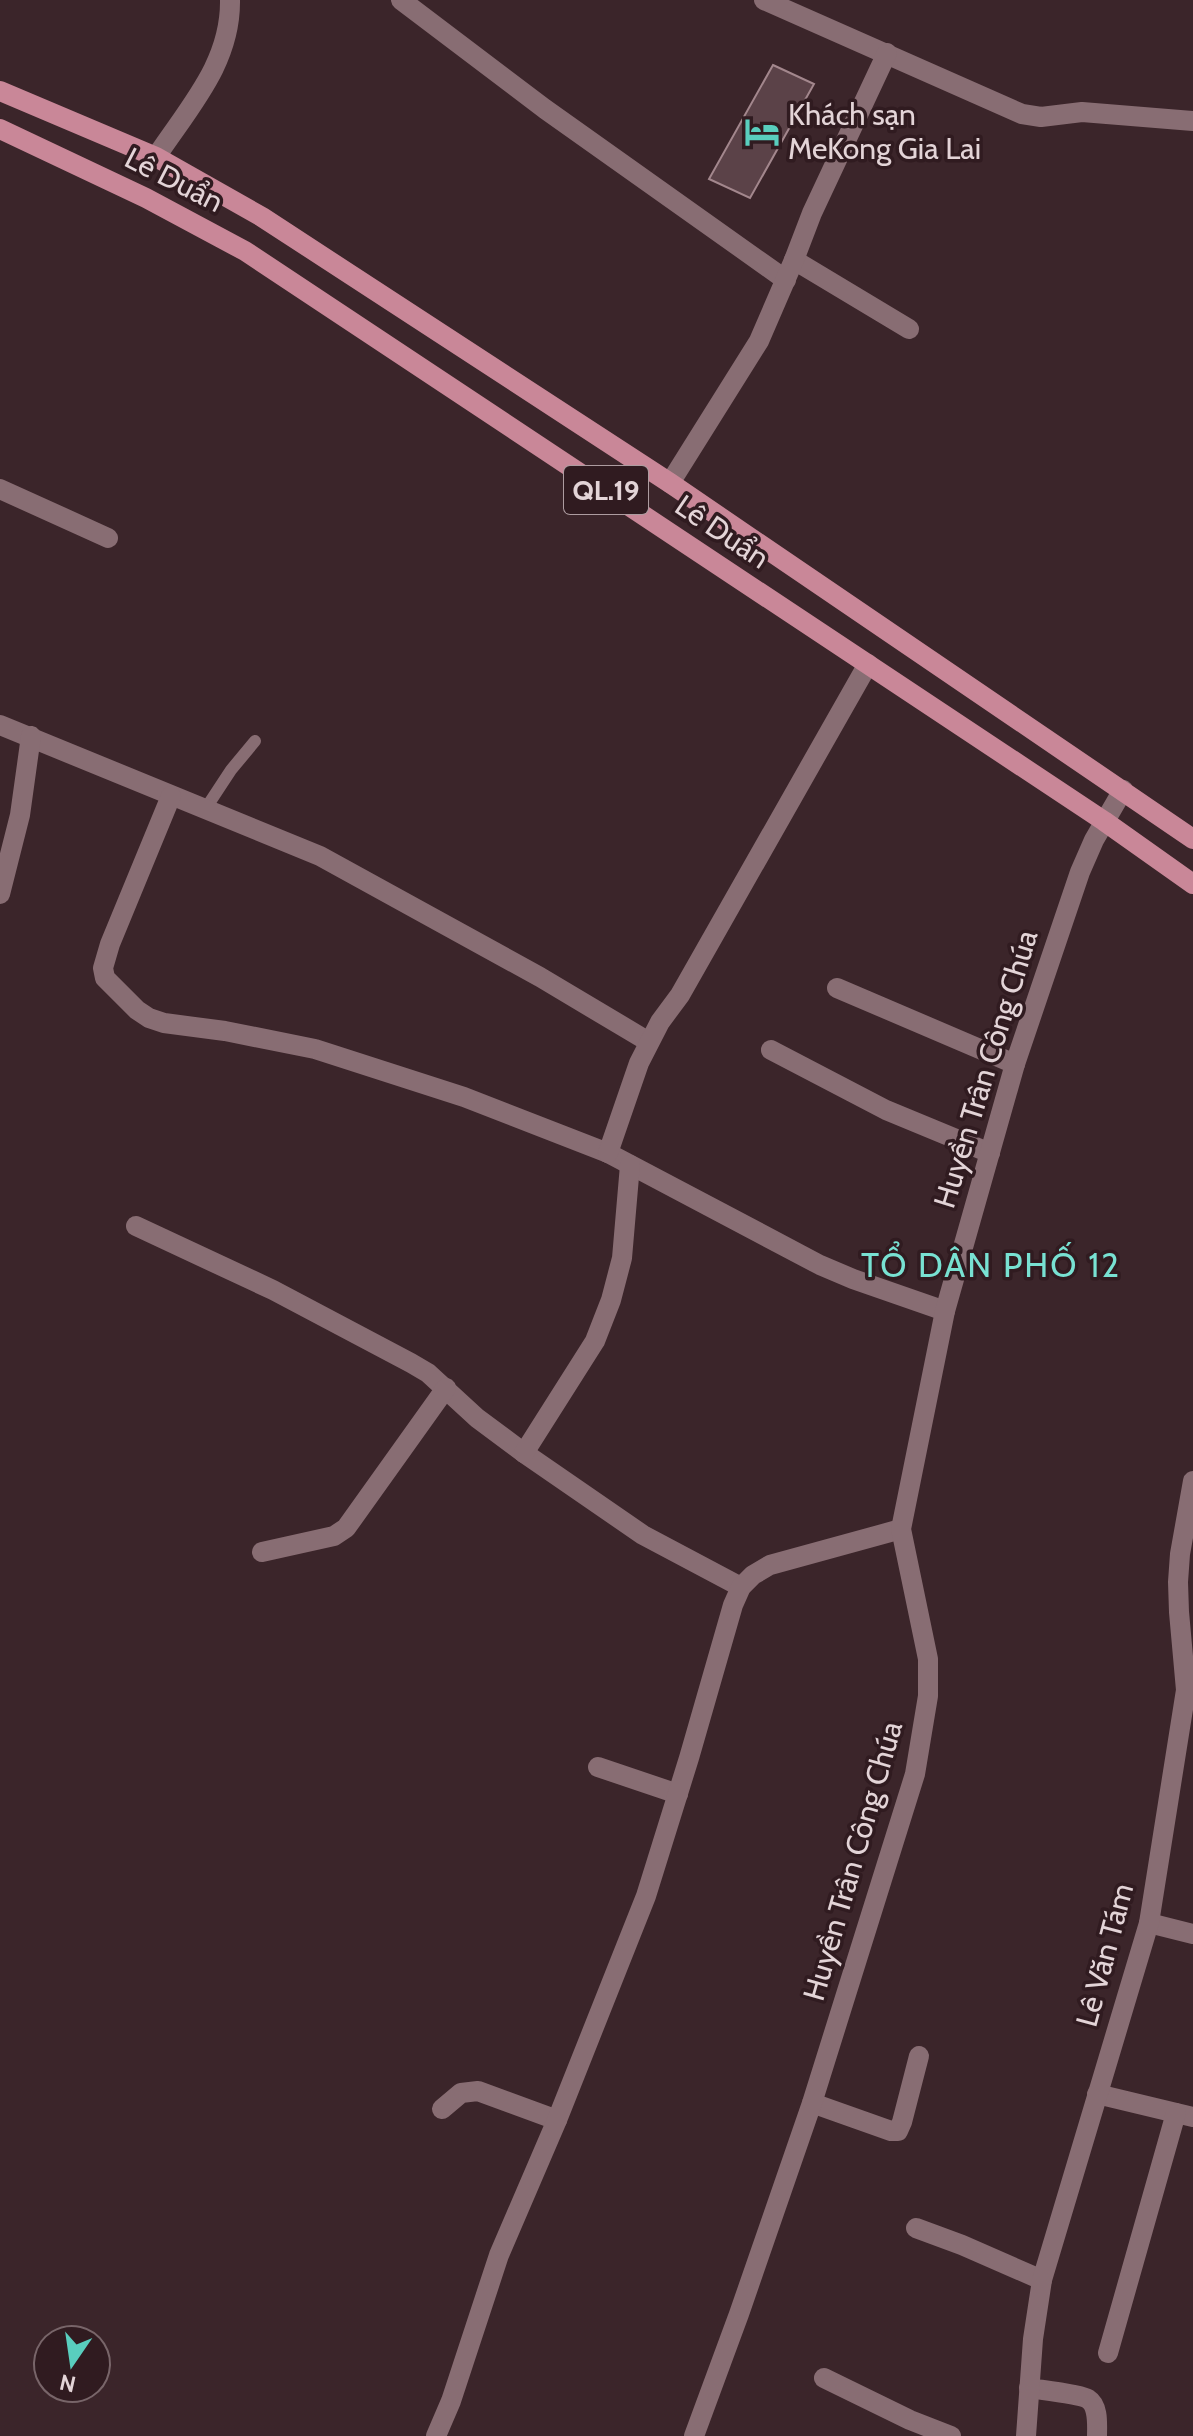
<svg xmlns="http://www.w3.org/2000/svg" width="1193" height="2436" viewBox="0 0 1193 2436" font-family="Cabin,sans-serif">
<style>
.building{fill:#5b4248;stroke:#a3878d;stroke-width:2}
.lines{fill:none;stroke-linecap:round;stroke-linejoin:round}
.lane{stroke:#886d73;stroke-width:12}
.street{stroke:#886d73;stroke-width:20}
.primary{stroke:#c98798;stroke-width:20}
.labels{text-anchor:middle;stroke-width:7;stroke-linejoin:round;paint-order:stroke}
.shield{fill:#301b20;stroke:#ad9ca0;stroke-width:2}
.shield-label{font-size:28px;font-weight:bold;fill:#e3d4d7}
.poi-label{font-size:30px;fill:#e3d4d7;stroke:#301b20;text-anchor:start}
.street-label{font-size:30px;fill:#e3d4d7;stroke:#301b20}
.quarter-label{font-size:34px;letter-spacing:2px;fill:#78e1d2;stroke:#301b20}
</style>
<rect width="100%" height="100%" fill="#3b252a"/>
<polygon class="building" points="773,65 814,84 750,198 709,179"/>
<g class="lines">
<polyline class="lane" points="206,808 231,770 255,741"/>
<g class="street">
<polyline points="401,0 545,109 786,280"/>
<polyline points="764,0 1022,114 1041,117 1082,112 1193,121"/>
<path d="M156 157C189 107 231 63 230 0"/>
<polyline points="794,260 909,329"/>
<polyline points="670,483 759,341 794,260 812,213 887,53"/>
<polyline points="0,489 108,538"/>
<polyline points="0,725 320,856 540,977 649,1042"/>
<polyline points="171,796 110,944 103,968 105,978 137,1010 149,1018 164,1023 225,1031 315,1049 464,1097 608,1153 820,1265 853,1279 945,1311"/>
<polyline points="0,894 20,815 31,736"/>
<polyline points="837,988 1015,1064"/>
<polyline points="771,1050 886,1110 990,1153"/>
<polyline points="608,1153 639,1063 660,1022 680,995 868,664"/>
<polyline points="136,1226 273,1290 411,1363 428,1373 477,1418 524,1453 643,1535 741,1587"/>
<polyline points="524,1453 595,1341 611,1300 622,1258 630,1165"/>
<polyline points="262,1552 334,1536 346,1528 446,1388"/>
<polyline points="598,1767 678,1794"/>
<polyline points="1149,1923 1193,1934"/>
<polyline points="1097,2094 1193,2117"/>
<polyline points="812,2103 891,2131 898,2131 902,2122 919,2056"/>
<polyline points="442,2109 461,2093 478,2091 557,2120"/>
<polyline points="916,2228 962,2245 1042,2280"/>
<polyline points="1108,2353 1176,2113"/>
<polyline points="824,2378 910,2420 951,2436"/>
<path d="M1029 2388C1041 2390 1080 2394 1088 2399 1099 2406 1097 2425 1097 2436"/>
<polyline points="436,2436 451,2401 499,2255 557,2120 646,1896 689,1758 733,1605 741,1587 753,1575 770,1565 901,1529"/>
<polyline points="694,2436 739,2314 812,2103 915,1774 928,1696 928,1659 901,1529 945,1311 1015,1064 1080,872 1094,840 1123,790"/>
<polyline points="1026,2436 1033,2339 1042,2280 1149,1923 1186,1690 1179,1612 1178,1582 1180,1554 1193,1481"/>
</g>
<g class="primary">
<polyline points="0,91 156,157 262,217 670,483 1193,839"/>
<polyline points="0,129 146,198 245,251 1104,821 1193,884"/>
</g>
</g>
<defs>
<g id="hotel-bare" transform="scale(2.76)"><path d="M-6-4.5h1.5V1H6V5H4.5V3h-9V5H-6ZM-4 0a1.8 1.8 0 1 1 3.6 0ZM.5 0V-2.5h3Q6-2.5 6 0Z" fill="#59cebe" stroke="#301b20" stroke-width="2.5" paint-order="stroke"/></g>
</defs>
<g fill-rule="evenodd">
<use href="#hotel-bare" x="762" y="132"/>
</g>
<g class="labels">
<rect class="shield" x="564" y="466" width="84" height="48" rx="6"/>
<g class="shield-label">
<text x="606" y="500">QL.19</text>
</g>
<g class="poi-label">
<text x="788" y="125">Khách sạn<tspan x="788" dy="34">MeKong Gia Lai</tspan></text>
</g>
<g class="street-label">
<text transform="translate(174 180) rotate(27)" y="10">Lê Duẩn</text>
<text transform="translate(722 532) rotate(34)" y="10">Lê Duẩn</text>
<text transform="translate(986 1069) rotate(-73)" y="10">Huyền Trân Công Chúa</text>
<text transform="translate(853 1861) rotate(-74)" y="10">Huyền Trân Công Chúa</text>
<text transform="translate(1105 1955) rotate(-75)" y="10">Lê Văn Tám</text>
</g>
<g class="quarter-label">
<text x="991" y="1277">TỔ DÂN PHỐ 12</text>
</g>
</g>
<g transform="translate(72 2364) rotate(193)"><circle r="38" fill="#301b20" stroke="#786569" stroke-width="2"/>
<path d="M0-6L14 30L0 20L-14 30Z" fill="#59cebe"/>
<text y="-12" font-size="22" font-weight="bold" text-anchor="middle" fill="#e3d4d7">N</text>
</g>
</svg>
